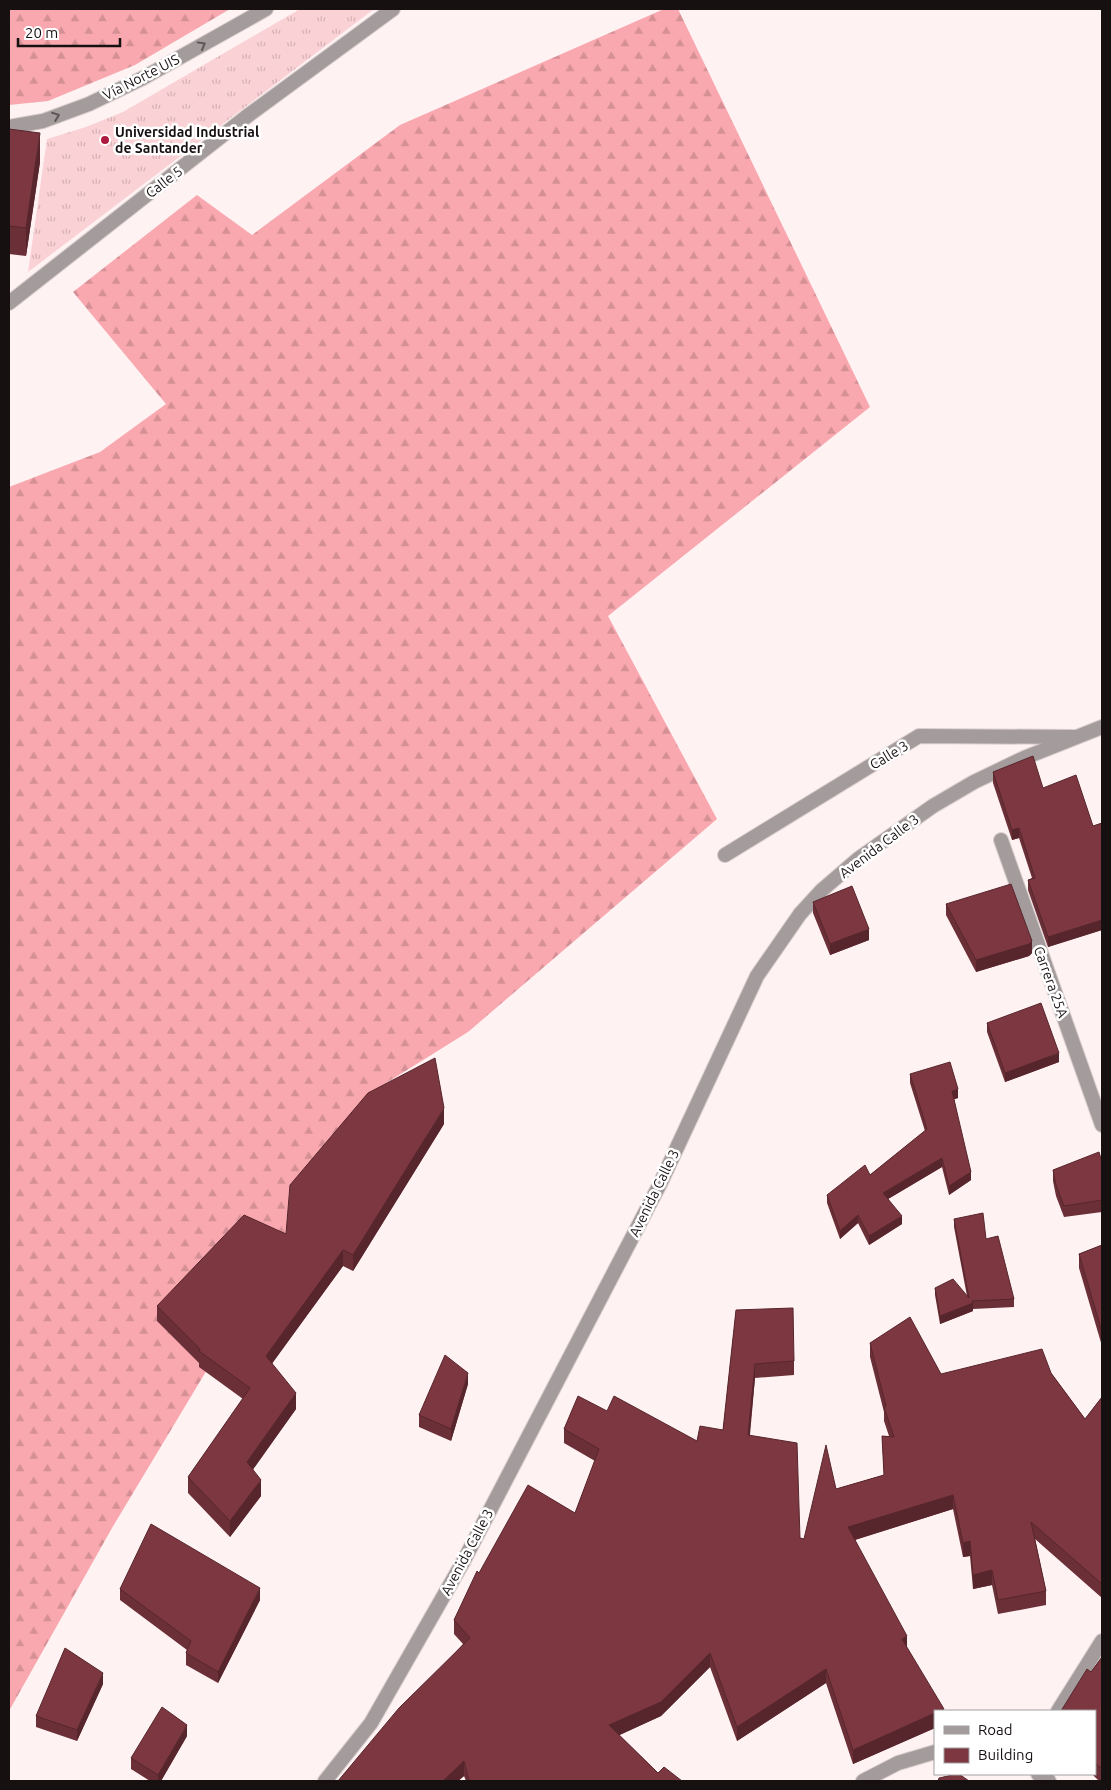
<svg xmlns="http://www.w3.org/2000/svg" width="1111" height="1790" viewBox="0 0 1111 1790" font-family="Ubuntu,sans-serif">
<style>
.grass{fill:url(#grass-tufts)}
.forest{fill:url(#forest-firs)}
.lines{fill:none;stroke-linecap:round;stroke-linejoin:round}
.service-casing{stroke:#dacecf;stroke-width:16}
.minor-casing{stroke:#dacecf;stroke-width:16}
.tertiary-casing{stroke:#dacecf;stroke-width:16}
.service{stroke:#a49c9c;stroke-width:14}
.minor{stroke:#a49c9c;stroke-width:14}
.tertiary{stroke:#a49c9c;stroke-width:14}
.wall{fill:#6b2f37}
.shaded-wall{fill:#57262d}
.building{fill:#7c3740;stroke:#57262d}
.oneway{stroke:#5e5656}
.poi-dot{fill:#ae1a40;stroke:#fff;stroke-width:2}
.labels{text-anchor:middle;stroke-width:5;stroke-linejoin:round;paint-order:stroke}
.street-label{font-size:14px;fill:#171011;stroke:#fff}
.poi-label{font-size:14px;font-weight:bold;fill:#171011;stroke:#fff;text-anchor:start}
</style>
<defs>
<pattern id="grass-tufts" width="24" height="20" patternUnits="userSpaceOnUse" patternTransform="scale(1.25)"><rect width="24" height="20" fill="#fad1d4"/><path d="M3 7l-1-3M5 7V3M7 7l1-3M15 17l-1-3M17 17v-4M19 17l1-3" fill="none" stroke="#d6b2b5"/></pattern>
<pattern id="forest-firs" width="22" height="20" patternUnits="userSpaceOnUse" patternTransform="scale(1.25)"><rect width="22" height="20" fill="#f9a8af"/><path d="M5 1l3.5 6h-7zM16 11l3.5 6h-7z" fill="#d59096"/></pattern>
</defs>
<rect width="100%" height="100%" fill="#fff2f3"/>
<polygon class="grass" points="300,9 374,9 28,272 47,139 86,127 123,112"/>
<g class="forest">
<polygon points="9,9 230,9 135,65 48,101 9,105"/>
<polygon points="664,9 678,9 870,407 608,616 717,819 468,1032 375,1090 112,1528 9,1711 9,487 100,452 166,404 73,292 197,195 252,235 400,125"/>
</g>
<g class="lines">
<g class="service-casing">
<polyline id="service" points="9,127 43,121 89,104 143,78 266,9"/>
</g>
<g class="minor-casing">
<g id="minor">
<polyline points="9,303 246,117 393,9"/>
<polyline points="1001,840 1102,1125"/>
<polyline points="725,855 919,736 1075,737"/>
</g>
</g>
<g class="tertiary-casing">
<g id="tertiary">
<polyline points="1058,1711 1102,1641"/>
<polyline points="1038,1774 1049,1781"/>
<polyline points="325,1781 371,1723 463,1562 660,1184 757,976 800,914 822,890 858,859 933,806 974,782 1024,758 1102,727"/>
<polyline points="863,1781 898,1763 935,1752"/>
</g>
</g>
<use href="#service" class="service"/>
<use href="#minor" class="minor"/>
<use href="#tertiary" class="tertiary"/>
</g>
<g class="wall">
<polygon points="9,129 40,162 26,256 9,254"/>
<polygon points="993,772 1043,788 1093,826 1102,823 1102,930 1048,947 1028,890 1028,880 1032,878 1019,838 1012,840 993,783"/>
<polygon points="813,902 869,940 830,955 813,913"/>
<polygon points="946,904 1032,953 1029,956 976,972 946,915"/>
<polygon points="987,1023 1059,1062 1005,1082 987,1032"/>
<polygon points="910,1074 958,1098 954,1099 971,1180 949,1195 942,1167 888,1199 902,1224 869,1245 858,1223 840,1239 827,1203 827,1195 870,1175 925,1131 910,1083"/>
<polygon points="444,1124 353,1271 343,1266 272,1363 296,1409 253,1469 261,1496 230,1537 188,1493 188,1477 243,1399 199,1367 199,1363 157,1321 157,1306 286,1234"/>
<polygon points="1102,1162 1102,1212 1064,1217 1056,1196 1053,1181 1053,1170"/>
<polygon points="954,1219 986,1239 1014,1299 1014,1307 973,1309 973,1311 940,1324 935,1295 935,1288 967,1296 954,1227"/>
<polygon points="1102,1245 1102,1346 1079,1268 1079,1254"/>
<polygon points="736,1310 794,1361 794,1375 755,1378 750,1435 800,1538 804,1539 836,1489 884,1475 882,1436 889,1436 884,1421 884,1412 870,1357 870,1343 941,1374 1051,1373 1085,1419 1102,1397 1102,1598 1035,1539 1046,1591 1046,1605 998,1614 992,1585 973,1589 970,1556 963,1557 953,1509 855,1540 907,1648 944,1711 935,1711 935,1728 853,1764 826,1683 737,1741 710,1667 661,1716 619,1735 658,1773 682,1781 466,1781 464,1776 458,1781 338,1781 463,1644 454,1634 454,1620 479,1573 575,1513 595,1461 564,1443 564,1429 607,1411 697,1441 723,1430"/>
<polygon points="468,1384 451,1441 419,1427 419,1415"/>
<polygon points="120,1589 260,1600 218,1683 186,1665 186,1653 187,1650 120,1600"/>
<polygon points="1102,1657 1102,1781 1099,1781 1092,1774 1095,1774 1095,1711 1091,1672"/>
<polygon points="103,1684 77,1741 36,1727 36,1716"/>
<polygon points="187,1736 161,1781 150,1781 131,1769 131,1758"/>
</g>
<g class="shaded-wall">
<polygon points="40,133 40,162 26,256 26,228"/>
<polygon points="1019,828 1019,838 1012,840 1012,830"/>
<polygon points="1102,920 1102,930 1048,947 1048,937"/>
<polygon points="869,929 869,940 830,955 830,944"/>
<polygon points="1032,941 1032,953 1029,956 976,972 976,960"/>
<polygon points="1059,1053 1059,1062 1005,1082 1005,1073"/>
<polygon points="958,1089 958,1098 952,1100 952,1091"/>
<polygon points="444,1108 444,1124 353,1271 353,1255"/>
<polygon points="942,1158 942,1167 883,1202 883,1193"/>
<polygon points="971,1172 971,1180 949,1195 949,1186"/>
<polygon points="858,1215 858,1223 840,1239 840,1231"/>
<polygon points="902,1216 902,1224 869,1245 869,1236"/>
<polygon points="343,1250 343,1266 266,1372 266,1356"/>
<polygon points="973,1303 973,1311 940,1324 940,1316"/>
<polygon points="755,1364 755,1378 748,1449 748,1435"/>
<polygon points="468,1373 468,1384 451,1441 451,1429"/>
<polygon points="296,1393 296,1409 247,1478 247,1462"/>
<polygon points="261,1480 261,1496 230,1537 230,1521"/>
<polygon points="953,1495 953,1509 848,1542 848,1527"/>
<polygon points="970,1541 970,1556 963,1557 963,1543"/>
<polygon points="992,1570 992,1585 973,1589 973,1575"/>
<polygon points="260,1588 260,1600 218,1683 218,1672"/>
<polygon points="907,1636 907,1650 902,1639"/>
<polygon points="710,1653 710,1667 661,1716 609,1740 609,1725"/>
<polygon points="826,1669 826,1683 737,1741 737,1727"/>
<polygon points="103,1673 103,1684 77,1741 77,1730"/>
<polygon points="935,1713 935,1728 853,1764 853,1750"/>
<polygon points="187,1725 187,1736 161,1781 158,1781 158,1775"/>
<polygon points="464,1761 464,1776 458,1781 443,1781"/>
</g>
<g class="building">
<polygon points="9,129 40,133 26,228 9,226"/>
<polygon points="1033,756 1043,788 1076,775 1093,826 1102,823 1102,920 1048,937 1028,880 1035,878 1019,828 1012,830 993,772"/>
<polygon points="1011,884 1032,941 1029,944 976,960 946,904"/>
<polygon points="852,886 869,929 830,944 813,902"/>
<polygon points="1041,1003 1059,1053 1005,1073 987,1023"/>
<polygon points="435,1058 444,1108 353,1255 343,1250 266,1356 296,1393 247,1462 261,1480 230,1521 188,1477 250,1388 199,1351 200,1349 157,1306 244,1215 286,1234 290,1185 368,1093"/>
<polygon points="950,1062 958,1089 952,1091 971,1172 949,1186 942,1158 883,1193 902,1216 869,1236 858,1215 840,1231 827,1195 865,1165 870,1175 927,1129 910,1074"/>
<polygon points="1099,1152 1102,1162 1102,1200 1064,1206 1056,1185 1053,1170"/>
<polygon points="983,1213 986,1239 998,1236 1014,1299 972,1301 973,1303 940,1316 935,1288 953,1279 969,1298 954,1219"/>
<polygon points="1102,1245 1102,1332 1079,1254"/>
<polygon points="793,1308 794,1361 755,1364 748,1435 797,1443 800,1538 804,1539 826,1445 836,1489 884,1475 882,1436 894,1437 884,1407 886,1406 870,1343 910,1317 941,1374 1042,1349 1051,1373 1085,1419 1102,1397 1102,1584 1031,1522 1046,1591 998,1600 992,1570 973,1575 970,1541 963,1543 953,1495 848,1527 907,1636 902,1639 944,1709 939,1711 935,1711 935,1713 853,1750 826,1669 737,1727 710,1653 661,1702 609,1725 658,1773 664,1767 682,1781 469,1781 464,1761 443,1781 338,1781 399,1708 470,1638 454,1620 477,1571 479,1573 528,1485 575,1513 599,1449 564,1429 578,1396 607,1411 614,1396 697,1441 700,1426 723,1430 736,1310"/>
<polygon points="445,1355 468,1373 451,1429 419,1415"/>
<polygon points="151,1524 260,1588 218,1672 186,1653 191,1641 120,1589"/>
<polygon points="65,1648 103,1673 77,1730 36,1716"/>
<polygon points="1102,1657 1102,1767 1099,1767 1095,1762 1095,1711 1061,1711 1087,1669 1091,1672"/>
<polygon points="162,1707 187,1725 158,1775 131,1758"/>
<polygon points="957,1774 959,1774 969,1781 938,1781 939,1778"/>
</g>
<defs><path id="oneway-chevron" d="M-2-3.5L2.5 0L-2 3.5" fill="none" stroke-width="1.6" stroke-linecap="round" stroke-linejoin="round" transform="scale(1.25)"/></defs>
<g class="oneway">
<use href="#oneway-chevron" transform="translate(202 45) rotate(-29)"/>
<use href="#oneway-chevron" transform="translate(56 116) rotate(-21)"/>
</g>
<circle class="poi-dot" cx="105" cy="140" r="5"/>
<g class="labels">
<g class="street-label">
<text transform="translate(141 77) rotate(-27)" y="5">Vía Norte UIS</text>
<text transform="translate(164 182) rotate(-38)" y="5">Calle 5</text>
<text transform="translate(889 755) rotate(-31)" y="5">Calle 3</text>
<text transform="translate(879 846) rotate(-37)" y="5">Avenida Calle 3</text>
<text transform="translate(1051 982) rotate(70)" y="5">Carrera 25A</text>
<text transform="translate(654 1193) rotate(-64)" y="5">Avenida Calle 3</text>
<text transform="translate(467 1552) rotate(-62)" y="5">Avenida Calle 3</text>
</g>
<g class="poi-label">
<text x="115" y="137">Universidad Industrial<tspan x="115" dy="16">de Santander</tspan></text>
</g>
</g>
<rect width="1111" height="1790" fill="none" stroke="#171011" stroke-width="20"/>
<rect x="934" y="1710" width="162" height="65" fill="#ffffff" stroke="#a29fa0"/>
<rect x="944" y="1726" width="25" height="8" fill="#a49c9c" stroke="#a29fa0"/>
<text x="978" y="1735" font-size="15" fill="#171011">Road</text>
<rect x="944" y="1748" width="25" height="15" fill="#7c3740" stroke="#a29fa0"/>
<text x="978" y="1760" font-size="15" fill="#171011">Building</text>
<path d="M18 38v8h102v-8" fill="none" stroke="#171011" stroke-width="2.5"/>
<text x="25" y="38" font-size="15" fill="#171011" stroke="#ffffff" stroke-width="4" paint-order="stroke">20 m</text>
</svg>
